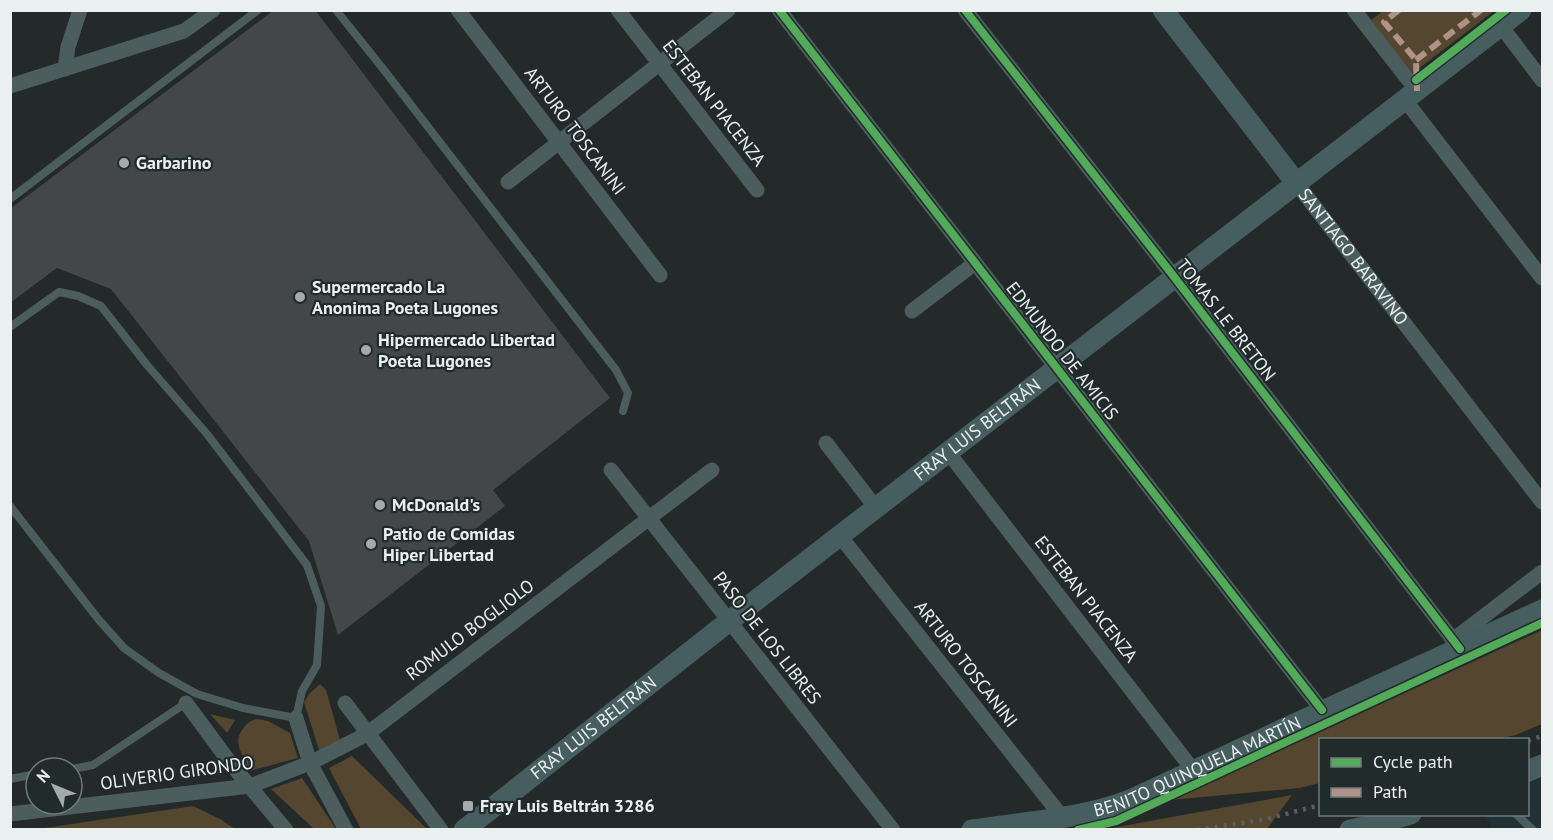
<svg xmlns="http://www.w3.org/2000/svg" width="1553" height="840" viewBox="0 0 1553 840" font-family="'PT Sans',sans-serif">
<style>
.built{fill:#223234}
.green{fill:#54462f}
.building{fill:#434747}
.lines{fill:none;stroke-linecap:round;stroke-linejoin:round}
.service{stroke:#4c5d5e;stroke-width:8}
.minor{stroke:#4c5d5e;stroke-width:15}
.secondary{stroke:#475e60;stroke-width:21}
.rail{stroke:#576061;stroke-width:4.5;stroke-dasharray:3 6;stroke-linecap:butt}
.quiet{stroke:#af9288;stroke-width:6;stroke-dasharray:12 6;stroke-linecap:butt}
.cycleway-casing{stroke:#222b2c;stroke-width:11}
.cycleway{stroke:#51ab58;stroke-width:8}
.poi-dot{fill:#a5aaab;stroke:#222b2c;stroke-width:2}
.labels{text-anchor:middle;stroke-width:4.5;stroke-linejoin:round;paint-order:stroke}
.street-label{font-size:18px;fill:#eaf0f0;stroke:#222b2c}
.poi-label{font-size:18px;font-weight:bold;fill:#eaf0f0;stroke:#222b2c;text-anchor:start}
</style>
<rect width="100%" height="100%" fill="#24292a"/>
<polygon class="built" points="1542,776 1542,829 1493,829 1484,815 1528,814 1528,781"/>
<g class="green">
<polygon points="1383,11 1494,11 1413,73 1370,21"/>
<polygon points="1542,630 1542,724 1516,735 1498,739 1320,740 1320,783 1300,788 1171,800"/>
<polygon points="320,684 326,690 340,740 319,750 304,702 310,693"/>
<polygon points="210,714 235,720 227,733"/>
<path d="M257 719 268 721 290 733 298 758 249 771C245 757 232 744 242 730 246 724 250 720 257 719Z"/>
<polygon points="352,756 427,829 361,829 329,768"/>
<polygon points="302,778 336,829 314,829 271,789"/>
<polygon points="1292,795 1267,829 1106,829"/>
<polygon points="193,806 220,819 235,829 38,829"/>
</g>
<polygon class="building" points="274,10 315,10 610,398 493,490 505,506 338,635 309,541 111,289 57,268 10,303 10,209"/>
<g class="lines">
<g class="service">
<polyline points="336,10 384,70 616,370 628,393 623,411"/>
<polyline points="10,199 258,10"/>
<polyline points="10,327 59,292 78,296 101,306 147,365 207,434 307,565 321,606 317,665 302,691 296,718 243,708 197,694 159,673 124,648 99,620 10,506"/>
<polyline points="72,769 93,765 186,703"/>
<polyline points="10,779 36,774"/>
<polyline points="1516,814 1533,830"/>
</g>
<g class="minor">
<polyline points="458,10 660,275"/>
<polyline points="618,10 757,190"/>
<polyline points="779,10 1322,710"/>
<polyline points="965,10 1175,278 1460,649"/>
<polyline points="1354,10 1417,91"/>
<polyline points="1501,26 1542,80"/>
<polyline points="65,69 68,47 80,10"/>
<polyline points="10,86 184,31 213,10"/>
<polyline points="1405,100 1542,278"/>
<polyline points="508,182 728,10"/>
<path id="s1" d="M1297 184 1542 502"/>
<polyline points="912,311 975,263"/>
<polyline points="826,443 876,508"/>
<polyline points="948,452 1193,770"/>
<polyline points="611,470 893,830"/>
<polyline points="840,536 1062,817"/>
<polyline points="1454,639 1542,572"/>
<polyline points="186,703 231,764 286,830"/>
<polyline points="345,703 441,830"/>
<polyline points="296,718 310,763 346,830"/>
<polyline points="10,814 250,786 310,763 367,734 712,470"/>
</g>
<g class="secondary">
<polyline points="1163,10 1297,184"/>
<polyline points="1528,771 1542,765"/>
<path id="s2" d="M464 830 728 622 1521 10"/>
<path id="s3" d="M972 830C1025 822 1080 819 1130 800L1542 610"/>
<polyline points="1350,830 1369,826 1411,814"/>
</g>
<g class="rail">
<polyline points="1528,741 1542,736"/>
<polyline points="1197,830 1267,819 1320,805"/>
</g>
<g class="quiet">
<polyline points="1399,10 1384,22 1416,60 1417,91"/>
<polyline points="1416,60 1481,10"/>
</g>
<g class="cycleway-casing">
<g id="cycleway">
<polyline points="779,10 1322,710"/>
<polyline points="965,10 1175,278 1460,649"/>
<polyline points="1416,80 1506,10"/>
<polyline points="1078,830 1116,821 1542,623"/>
</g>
</g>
<use href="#cycleway" class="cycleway"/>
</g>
<g class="poi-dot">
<circle cx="124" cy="163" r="6"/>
<circle cx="300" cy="297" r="6"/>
<circle cx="366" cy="350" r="6"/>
<circle cx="380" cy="505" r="6"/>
<circle cx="371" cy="544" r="6"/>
<rect x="462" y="800" width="12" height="12" rx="3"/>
</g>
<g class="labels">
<g class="street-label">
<text transform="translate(714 103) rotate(52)" y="6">ESTEBAN PIACENZA</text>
<text transform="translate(575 131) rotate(53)" y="6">ARTURO TOSCANINI</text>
<text dy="6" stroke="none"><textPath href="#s1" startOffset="92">SANTIAGO BARAVINO</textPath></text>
<text transform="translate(1226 320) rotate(52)" y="6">TOMAS LE BRETON</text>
<text transform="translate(1062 351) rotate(52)" y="6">EDMUNDO DE AMICIS</text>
<text dy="6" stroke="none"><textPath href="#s2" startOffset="651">FRAY LUIS BELTRÁN</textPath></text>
<text transform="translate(1086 599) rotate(52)" y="6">ESTEBAN PIACENZA</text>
<text transform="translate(470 630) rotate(-37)" y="6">ROMULO BOGLIOLO</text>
<text transform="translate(767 638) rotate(52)" y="6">PASO DE LOS LIBRES</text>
<text transform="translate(966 664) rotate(52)" y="6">ARTURO TOSCANINI</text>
<text dy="6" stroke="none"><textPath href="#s2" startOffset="165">FRAY LUIS BELTRÁN</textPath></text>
<text dy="6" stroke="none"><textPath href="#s3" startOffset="236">BENITO QUINQUELA MARTÍN</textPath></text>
<text transform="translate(177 773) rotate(-8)" y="6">OLIVERIO GIRONDO</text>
</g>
<g class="poi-label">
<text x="136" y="169">Garbarino</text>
<text x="312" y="293">Supermercado La<tspan x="312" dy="21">Anonima Poeta Lugones</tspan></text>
<text x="378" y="346">Hipermercado Libertad<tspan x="378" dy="21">Poeta Lugones</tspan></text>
<text x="392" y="511">McDonald's</text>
<text x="383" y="540">Patio de Comidas<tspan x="383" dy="21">Hiper Libertad</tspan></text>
<text x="480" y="812">Fray Luis Beltrán 3286</text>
</g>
</g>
<rect width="1553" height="840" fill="none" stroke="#eaf0f0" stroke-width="24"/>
<rect x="1319" y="738" width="210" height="78" fill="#222b2c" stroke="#727a7a" stroke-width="1.5"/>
<rect x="1331" y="758" width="30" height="9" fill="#51ab58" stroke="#727a7a" stroke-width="1.5"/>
<text x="1373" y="768" font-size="18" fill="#eaf0f0">Cycle path</text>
<rect x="1331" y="788" width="30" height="9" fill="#af9288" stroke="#727a7a" stroke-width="1.5"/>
<text x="1373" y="798" font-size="18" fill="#eaf0f0">Path</text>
<g transform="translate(54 786) rotate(313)"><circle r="28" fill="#222b2c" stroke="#727a7a" stroke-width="1.5"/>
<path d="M0-4.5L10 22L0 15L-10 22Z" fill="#a5aaab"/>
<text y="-9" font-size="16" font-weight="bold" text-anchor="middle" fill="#eaf0f0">N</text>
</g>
</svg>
